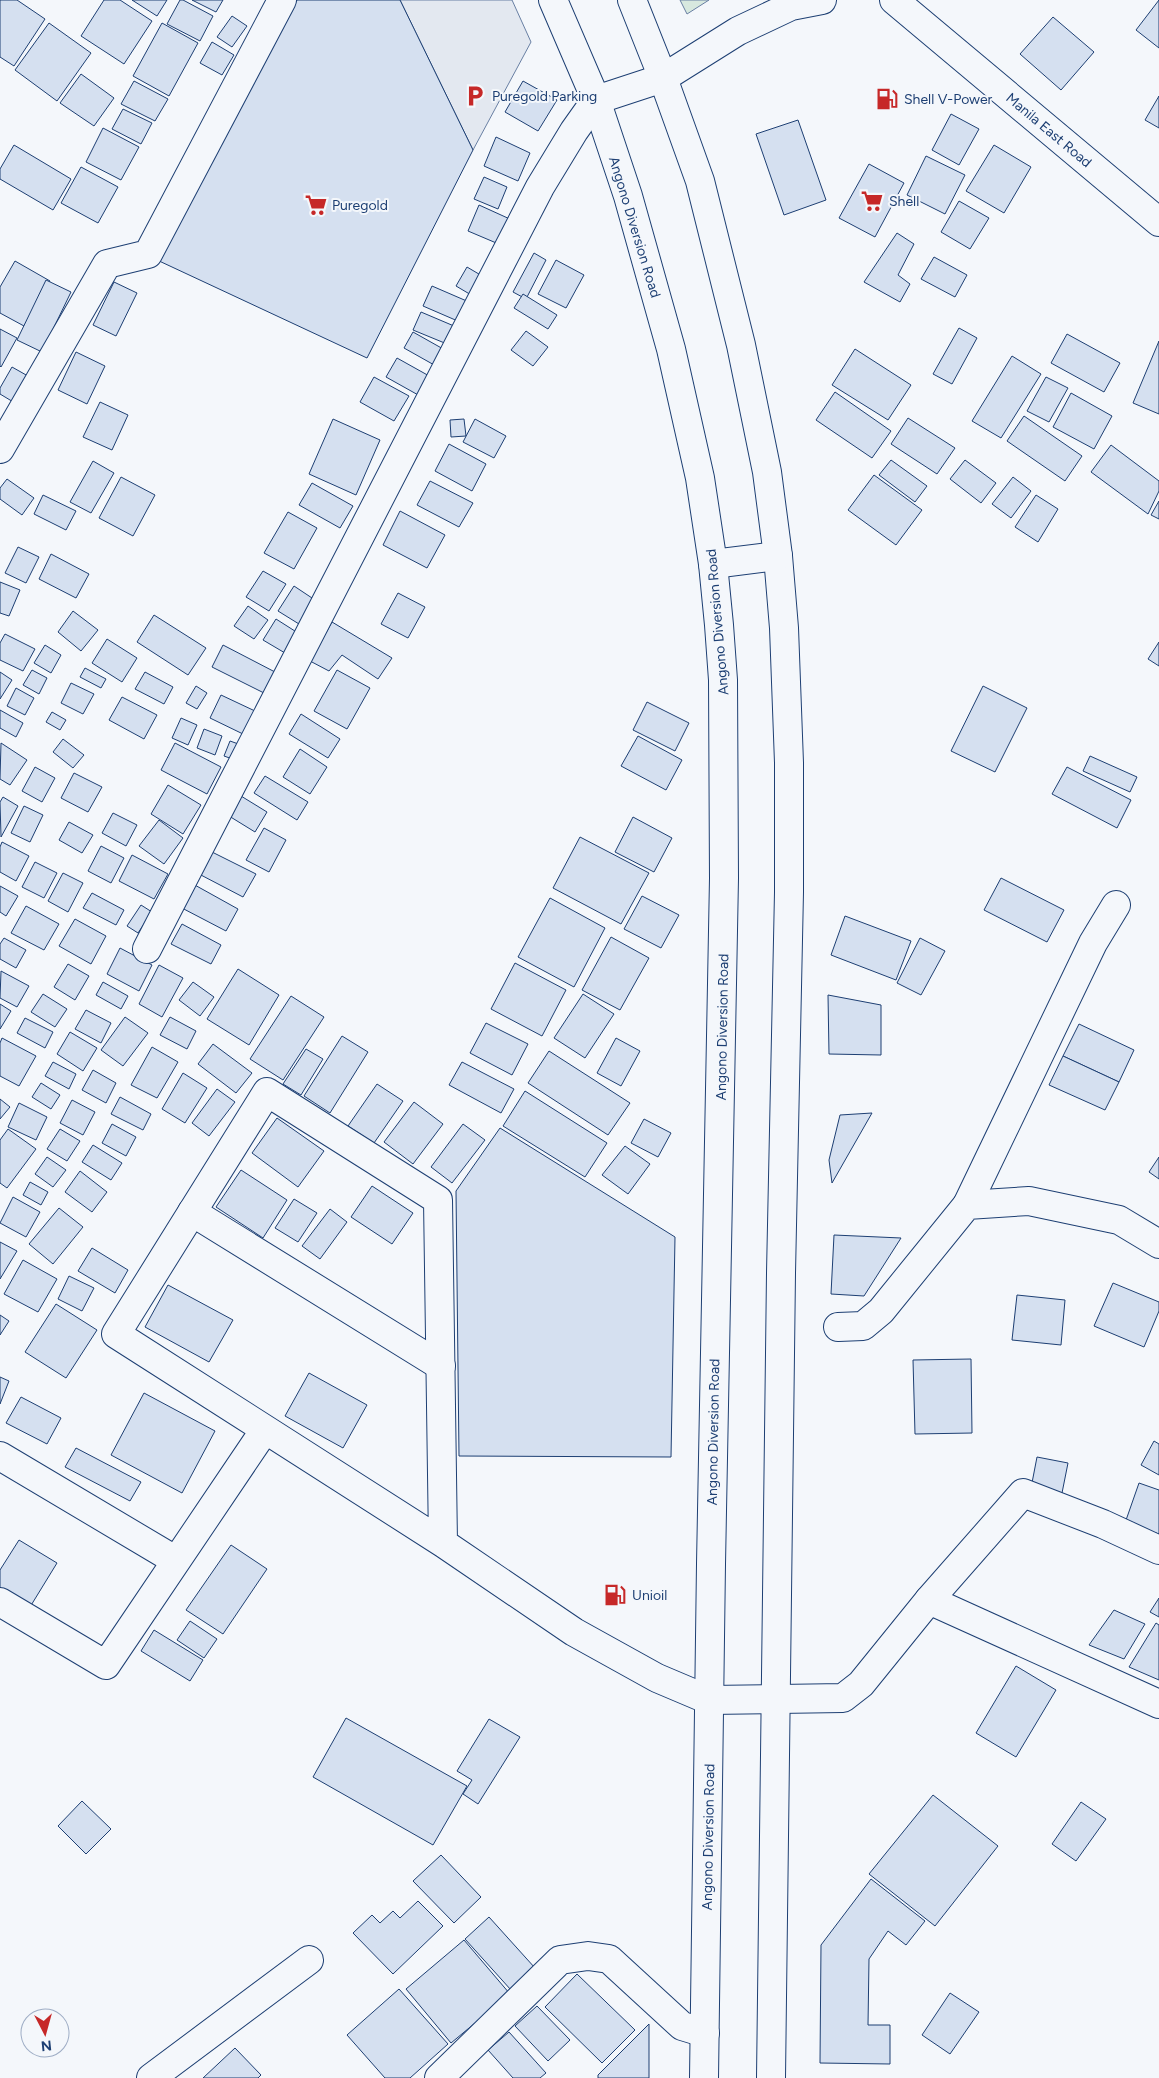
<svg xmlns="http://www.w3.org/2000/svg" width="1159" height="2078" viewBox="0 0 1159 2078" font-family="Figtree,sans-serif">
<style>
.green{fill:#d7e8df;stroke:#687fa3}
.parking{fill:#e3e8f0;stroke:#687fa3}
.building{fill:#d5e0f0;stroke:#1d3f73}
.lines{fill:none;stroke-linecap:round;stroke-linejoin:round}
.minor-casing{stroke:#1d3f73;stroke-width:30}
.major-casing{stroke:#1d3f73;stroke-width:30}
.minor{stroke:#f4f7fb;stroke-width:28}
.major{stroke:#f4f7fb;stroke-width:28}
.labels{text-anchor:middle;stroke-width:4;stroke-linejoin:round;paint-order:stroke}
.poi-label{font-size:14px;fill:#1d3f73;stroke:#f4f7fb;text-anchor:start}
.street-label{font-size:14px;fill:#1d3f73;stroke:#f4f7fb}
</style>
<rect width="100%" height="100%" fill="#f4f7fb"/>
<polygon class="green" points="680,0 709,0 687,14"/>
<polygon class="parking" points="400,0 512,0 531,42 473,150"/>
<g class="building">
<polygon points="0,0 17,0 45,19 14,66 0,57"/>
<polygon points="104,0 120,0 152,21 124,64 81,36"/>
<polygon points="132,0 167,0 157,16"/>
<polygon points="180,0 183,0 213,16 200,41 167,24"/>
<polygon points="192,0 223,0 216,12"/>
<polygon points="297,0 400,0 473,150 367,358 157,260"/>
<polygon points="1159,0 1159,48 1136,30"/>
<polygon points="232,16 247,26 232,47 217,37"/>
<polygon points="1053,17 1094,52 1061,90 1020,54"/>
<polygon points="49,23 91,53 57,101 15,70"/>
<polygon points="162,23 198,43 169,96 133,76"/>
<polygon points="212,42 234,55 222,75 200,63"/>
<polygon points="81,74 114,98 94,126 60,103"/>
<polygon points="134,81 168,99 155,121 121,104"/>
<polygon points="523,81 557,100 538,131 505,112"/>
<polygon points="1159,96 1159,128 1145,120"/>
<polygon points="123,109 152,123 141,144 112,129"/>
<polygon points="951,114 979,129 959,165 932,150"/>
<polygon points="798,120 826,200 784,215 756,134"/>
<polygon points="103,128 139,147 121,180 86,162"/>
<polygon points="496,137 530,153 518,181 484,166"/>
<polygon points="14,145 71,179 53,210 0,179 0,169"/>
<polygon points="994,145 1031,167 1004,213 966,191"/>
<polygon points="926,156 965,175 945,214 907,195"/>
<polygon points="869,164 904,183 875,237 839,218"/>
<polygon points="81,167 118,187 98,223 61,203"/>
<polygon points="484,177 507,187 498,209 474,199"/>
<polygon points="959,201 989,218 970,249 941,232"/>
<polygon points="479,205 512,220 501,245 468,231"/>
<polygon points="897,233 914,244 898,275 910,284 900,302 864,282"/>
<polygon points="534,253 546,260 526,299 513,292"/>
<polygon points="934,257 967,275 955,297 921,279"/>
<polygon points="556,260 584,275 566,308 538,294"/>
<polygon points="15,261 50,281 24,326 0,313 0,287"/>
<polygon points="467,267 489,280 478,299 456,286"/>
<polygon points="46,280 71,292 42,352 17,340"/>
<polygon points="114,282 137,293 116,336 93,325"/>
<polygon points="432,286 469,302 460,322 423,306"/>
<polygon points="523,294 557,315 548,329 514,308"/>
<polygon points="421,312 454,326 447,344 413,330"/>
<polygon points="959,328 977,338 952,384 933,374"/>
<polygon points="0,329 17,338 1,367 0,366"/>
<polygon points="526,331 548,347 533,366 511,350"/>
<polygon points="413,332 445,350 436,366 404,348"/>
<polygon points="1067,334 1120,363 1104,392 1051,363"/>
<polygon points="1159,341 1159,414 1133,403"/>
<polygon points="855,349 911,385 888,420 832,385"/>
<polygon points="76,352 105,366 87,404 58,390"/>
<polygon points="1012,356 1041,374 1001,438 972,421"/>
<polygon points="397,358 431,377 420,396 386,377"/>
<polygon points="12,367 35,380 20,406 0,394 0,388"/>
<polygon points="374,377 409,396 394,421 360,402"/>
<polygon points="1046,377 1068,388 1049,422 1027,411"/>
<polygon points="835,392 891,431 872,458 816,420"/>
<polygon points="1071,393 1112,416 1094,449 1053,427"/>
<polygon points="100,402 128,415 112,450 83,437"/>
<polygon points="1024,416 1082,456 1065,481 1007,441"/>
<polygon points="908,418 955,448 937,474 891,444"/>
<polygon points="333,419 380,440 356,495 309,474"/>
<polygon points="464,419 466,436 451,437 450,420"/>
<polygon points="475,419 506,436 494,458 463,442"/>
<polygon points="449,444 486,464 472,491 435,471"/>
<polygon points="1111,445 1159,481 1159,491 1148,514 1091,472"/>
<polygon points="891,460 927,486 915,502 879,475"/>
<polygon points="965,460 996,483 981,503 950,479"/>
<polygon points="93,461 114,473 91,513 70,502"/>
<polygon points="874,475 922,510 896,545 848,510"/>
<polygon points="121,477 155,495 133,536 99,518"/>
<polygon points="1013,477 1031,491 1011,518 992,504"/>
<polygon points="7,479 34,498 22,515 0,499 0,488"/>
<polygon points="430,481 473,503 459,527 417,505"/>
<polygon points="312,483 353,506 340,528 299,505"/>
<polygon points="43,495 76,511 66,530 34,514"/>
<polygon points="1036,495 1058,509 1038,542 1015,527"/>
<polygon points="1159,501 1159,519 1151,515"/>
<polygon points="400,511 445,535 427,568 383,545"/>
<polygon points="288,512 317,528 294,569 264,553"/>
<polygon points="18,547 39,557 26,583 5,573"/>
<polygon points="51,554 89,574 76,598 39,579"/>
<polygon points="263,571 286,584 269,611 246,597"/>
<polygon points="0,582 20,590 9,616 0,613"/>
<polygon points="294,586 315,600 299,624 278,611"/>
<polygon points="398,593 425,607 408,638 381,624"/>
<polygon points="248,606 268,620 254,639 234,626"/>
<polygon points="73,611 98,630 81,651 58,632"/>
<polygon points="154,615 206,648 188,675 137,642"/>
<polygon points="276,619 298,633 285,653 263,640"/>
<polygon points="332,622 392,658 378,679 342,655 329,671 310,661"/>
<polygon points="5,634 35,649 23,671 0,660 0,643"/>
<polygon points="107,639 137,658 122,682 92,663"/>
<polygon points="1159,642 1159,666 1148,659"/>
<polygon points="45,645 61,655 51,673 34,663"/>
<polygon points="223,645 275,672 264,693 212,667"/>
<polygon points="85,668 106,679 101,688 80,677"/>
<polygon points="32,670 47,678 39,694 23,685"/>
<polygon points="337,670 370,688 347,729 314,711"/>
<polygon points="0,672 12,680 0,699"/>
<polygon points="145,672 173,687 164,704 135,689"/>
<polygon points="71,683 94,694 83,714 61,703"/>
<polygon points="196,686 207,693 197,709 186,703"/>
<polygon points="983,686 1027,708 995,772 951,751"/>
<polygon points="16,688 34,698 25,715 7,706"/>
<polygon points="221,695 255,711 243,734 210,718"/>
<polygon points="122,697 157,715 144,739 109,720"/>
<polygon points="647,702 689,723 675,751 633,730"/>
<polygon points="0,710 23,723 16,737 0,728"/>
<polygon points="52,712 66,720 60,730 46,722"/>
<polygon points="301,714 340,739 328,758 289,734"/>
<polygon points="181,718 197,725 188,745 172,738"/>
<polygon points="204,729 222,736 215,755 197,748"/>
<polygon points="638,736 682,760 666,790 621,766"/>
<polygon points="63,739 84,755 73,768 53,752"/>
<polygon points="230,741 244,746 238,761 224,756"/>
<polygon points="1,743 27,760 10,785 0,779"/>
<polygon points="175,743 221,767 207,794 161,770"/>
<polygon points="300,749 327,767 310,794 283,777"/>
<polygon points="1090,756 1137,777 1130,792 1083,771"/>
<polygon points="35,767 55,778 42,802 22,791"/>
<polygon points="1067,767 1131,800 1117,828 1052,794"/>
<polygon points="74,773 102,787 88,812 61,798"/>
<polygon points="265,776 308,802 297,820 254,793"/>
<polygon points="168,785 201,805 183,834 151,814"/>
<polygon points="241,796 267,812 255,832 229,816"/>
<polygon points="3,797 18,806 1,837 0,802"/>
<polygon points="24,806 43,815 30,842 11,833"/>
<polygon points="113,813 137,825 126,846 102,833"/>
<polygon points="633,817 672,838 654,872 615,852"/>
<polygon points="159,820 183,838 164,864 139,846"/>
<polygon points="69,822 93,835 82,853 59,840"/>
<polygon points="264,828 286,840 269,872 246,860"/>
<polygon points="580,837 649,873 621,924 553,888"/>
<polygon points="2,842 29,856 16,881 0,872 0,847"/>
<polygon points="101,846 124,858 111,883 88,871"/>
<polygon points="212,852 256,874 243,897 199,874"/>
<polygon points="132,855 168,874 154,899 119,881"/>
<polygon points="35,862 57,873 44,898 22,887"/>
<polygon points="63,873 83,883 68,912 48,901"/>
<polygon points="1001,878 1064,910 1047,942 984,910"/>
<polygon points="193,884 238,909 226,931 180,907"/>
<polygon points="0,886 18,896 6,916 0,912"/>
<polygon points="92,893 124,910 116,925 83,908"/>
<polygon points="642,896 679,915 661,948 624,929"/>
<polygon points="550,898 605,928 574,987 518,957"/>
<polygon points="141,905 152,912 138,933 127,926"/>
<polygon points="26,906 59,924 44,950 11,933"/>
<polygon points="845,916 911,941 896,980 831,955"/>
<polygon points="75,919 106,936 91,964 59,946"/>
<polygon points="182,924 221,945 211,964 171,944"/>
<polygon points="611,937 649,958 620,1010 582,990"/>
<polygon points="4,938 26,950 16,968 0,959 0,944"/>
<polygon points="920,938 945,951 921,995 897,983"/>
<polygon points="120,948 152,965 139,991 107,974"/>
<polygon points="515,963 566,990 542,1036 491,1009"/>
<polygon points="68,964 89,976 75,1000 54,987"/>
<polygon points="159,965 183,978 162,1017 139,1004"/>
<polygon points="238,969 279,995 249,1045 207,1019"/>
<polygon points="1,971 29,986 17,1007 0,998"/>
<polygon points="103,982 128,996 121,1009 96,995"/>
<polygon points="193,982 214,997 200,1016 179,1000"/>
<polygon points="43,994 67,1009 55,1027 31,1012"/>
<polygon points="583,994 614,1014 585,1058 554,1038"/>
<polygon points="828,995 881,1005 881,1055 829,1054"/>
<polygon points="291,996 324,1017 283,1080 250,1059"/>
<polygon points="0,1004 11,1011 0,1029"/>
<polygon points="86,1010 111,1023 101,1043 75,1029"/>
<polygon points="125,1017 148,1033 123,1066 101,1050"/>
<polygon points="170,1017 196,1031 187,1049 160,1035"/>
<polygon points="25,1018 53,1032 45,1048 17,1033"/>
<polygon points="486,1023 528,1044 512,1075 470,1053"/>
<polygon points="1079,1024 1134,1050 1119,1082 1063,1056"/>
<polygon points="70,1032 97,1048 83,1071 57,1054"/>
<polygon points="342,1036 368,1052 330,1113 304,1096"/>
<polygon points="2,1038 36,1056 19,1086 0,1076 0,1043"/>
<polygon points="616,1038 640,1051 621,1086 597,1073"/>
<polygon points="213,1044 252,1073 236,1093 198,1064"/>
<polygon points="152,1047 178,1062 157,1098 131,1085"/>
<polygon points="306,1049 323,1059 301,1095 283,1084"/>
<polygon points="549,1051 630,1103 608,1135 528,1083"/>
<polygon points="1063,1056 1119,1082 1105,1110 1049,1085"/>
<polygon points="53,1062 76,1074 69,1089 45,1076"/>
<polygon points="462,1062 514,1089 501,1113 449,1085"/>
<polygon points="93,1070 116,1083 106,1103 82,1090"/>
<polygon points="183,1073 207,1088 185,1123 162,1109"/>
<polygon points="41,1083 60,1095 51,1109 32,1097"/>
<polygon points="377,1084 403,1101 374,1143 348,1126"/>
<polygon points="217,1089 235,1102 209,1136 192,1123"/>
<polygon points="525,1091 607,1143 585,1177 503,1126"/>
<polygon points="120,1097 151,1114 143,1130 111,1114"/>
<polygon points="0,1099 10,1107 0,1119"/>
<polygon points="72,1100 95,1112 83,1135 60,1123"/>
<polygon points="414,1102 443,1124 413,1164 384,1142"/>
<polygon points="19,1103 47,1117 36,1140 8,1127"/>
<polygon points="872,1113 832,1183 829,1160 840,1115"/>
<polygon points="277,1118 324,1151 298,1187 252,1153"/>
<polygon points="644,1119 671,1133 658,1157 631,1143"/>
<polygon points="112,1124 136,1137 126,1156 102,1143"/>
<polygon points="463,1124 485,1140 452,1183 431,1167"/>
<polygon points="500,1128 675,1237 671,1457 459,1456 456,1191"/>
<polygon points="8,1129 36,1149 7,1188 0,1183 0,1140"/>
<polygon points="60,1129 80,1141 67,1161 47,1149"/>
<polygon points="93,1145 122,1163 111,1180 82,1162"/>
<polygon points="625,1146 650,1164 628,1194 602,1175"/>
<polygon points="47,1157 66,1170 53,1187 35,1174"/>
<polygon points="1159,1157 1159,1179 1149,1172"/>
<polygon points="241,1170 287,1200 263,1238 216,1207"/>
<polygon points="80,1171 107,1192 92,1212 65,1192"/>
<polygon points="30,1182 48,1192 41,1205 23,1195"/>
<polygon points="372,1186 413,1213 392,1244 351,1217"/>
<polygon points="13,1197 40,1212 26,1237 0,1223"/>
<polygon points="294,1199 317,1213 298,1242 275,1228"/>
<polygon points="59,1208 83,1227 53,1264 29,1244"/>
<polygon points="330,1209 347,1222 320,1259 302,1246"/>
<polygon points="834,1235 901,1238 864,1296 831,1294"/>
<polygon points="0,1242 17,1251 0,1279"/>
<polygon points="92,1248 128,1270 115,1293 78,1271"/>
<polygon points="23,1260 57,1279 38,1312 4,1294"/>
<polygon points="69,1276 94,1288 82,1311 58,1299"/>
<polygon points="1113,1283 1159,1302 1159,1311 1144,1347 1094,1326"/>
<polygon points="168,1285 233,1320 209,1362 145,1327"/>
<polygon points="1017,1295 1065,1300 1061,1345 1012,1340"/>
<polygon points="56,1304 97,1330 66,1378 25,1352"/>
<polygon points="0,1315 9,1321 0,1335"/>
<polygon points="971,1359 972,1433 915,1434 913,1360"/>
<polygon points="309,1373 367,1405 343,1448 285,1416"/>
<polygon points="0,1377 9,1381 0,1404"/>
<polygon points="144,1393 215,1431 182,1493 111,1455"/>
<polygon points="21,1397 61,1418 47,1444 6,1423"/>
<polygon points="1154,1441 1159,1444 1159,1475 1141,1465"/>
<polygon points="76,1448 141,1482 130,1501 65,1467"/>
<polygon points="1037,1457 1068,1463 1062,1493 1031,1488"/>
<polygon points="1139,1483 1159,1490 1159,1534 1125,1523"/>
<polygon points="19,1540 57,1563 30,1607 0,1589 0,1570"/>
<polygon points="231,1545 267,1569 223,1634 186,1610"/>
<polygon points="1159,1598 1159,1617 1150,1612"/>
<polygon points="1114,1610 1145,1624 1124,1659 1089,1645"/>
<polygon points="190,1621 217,1639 204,1658 177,1640"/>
<polygon points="1156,1623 1159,1625 1159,1680 1129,1667"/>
<polygon points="154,1630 203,1660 190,1681 141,1651"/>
<polygon points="1016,1666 1056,1690 1016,1757 976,1733"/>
<polygon points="346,1718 467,1786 433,1845 313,1777"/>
<polygon points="489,1719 520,1737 478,1804 463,1794 472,1780 457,1771"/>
<polygon points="933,1795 998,1846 935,1926 869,1874"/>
<polygon points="82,1801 111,1829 86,1854 58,1826"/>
<polygon points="1081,1802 1106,1819 1076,1861 1052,1844"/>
<polygon points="441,1855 481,1897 454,1923 413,1881"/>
<polygon points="871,1879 925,1921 906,1945 888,1931 869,1959 868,2025 890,2025 890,2064 820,2063 821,1945"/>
<polygon points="418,1901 443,1926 393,1974 353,1933 372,1915 380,1923 393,1911 400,1918"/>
<polygon points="489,1917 535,1968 511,1990 465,1939"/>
<polygon points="464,1940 510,1994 451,2043 406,1989"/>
<polygon points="577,1974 635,2030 602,2063 545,2007"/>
<polygon points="399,1989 448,2044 410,2078 385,2078 347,2035"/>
<polygon points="950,1993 979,2012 950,2054 922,2035"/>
<polygon points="537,2006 570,2040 548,2061 515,2026"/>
<polygon points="649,2024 649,2078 598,2078 598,2075"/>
<polygon points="509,2032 546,2073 540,2078 513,2078 488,2050"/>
<polygon points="235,2048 261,2075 258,2078 203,2078"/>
</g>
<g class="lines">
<g class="minor-casing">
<g id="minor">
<polyline points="0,449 107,264 148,254 282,0"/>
<polyline points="147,949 540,187 574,131 596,100"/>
<polyline points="967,1205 1093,943 1116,905"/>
<polyline points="192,1212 441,1366"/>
<polyline points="838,1327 863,1326 881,1311 967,1205 1029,1201 1119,1220 1159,1244"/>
<polyline points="0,1456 175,1560"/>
<polyline points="443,1543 438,1200 267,1092 116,1334 443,1543 574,1632 657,1678 709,1700 843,1698 861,1684 929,1600 1023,1493 1103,1524 1159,1550"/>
<polyline points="929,1600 1159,1704"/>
<polyline points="0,1602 106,1665 264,1431"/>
<polyline points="151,2078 309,1960"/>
<polyline points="439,2078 560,1960 588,1956 609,1959 682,2026 705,2033"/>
</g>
</g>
<g class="major-casing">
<g id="major">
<polyline points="553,0 596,100 628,196 671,349 700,478 713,564 719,625 723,680 724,878 711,1564 704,2078"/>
<polyline points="632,0 663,78 700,181 741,345 767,472 778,556 784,628 789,763 789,892 781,1273 771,2078"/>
<polyline points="894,0 1159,222"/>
<polyline points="596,100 663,78 738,31 791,6 822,0"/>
<polyline points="713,564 778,556"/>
</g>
</g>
<use href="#minor" class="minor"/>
<use href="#major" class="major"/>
</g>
<defs>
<g id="parking-bare" transform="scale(1.725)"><path d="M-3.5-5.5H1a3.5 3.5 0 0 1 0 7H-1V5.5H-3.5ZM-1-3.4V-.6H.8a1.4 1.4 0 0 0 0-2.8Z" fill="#c62828" stroke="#f4f7fb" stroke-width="2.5" paint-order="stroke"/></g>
<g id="fuel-bare" transform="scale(1.725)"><path d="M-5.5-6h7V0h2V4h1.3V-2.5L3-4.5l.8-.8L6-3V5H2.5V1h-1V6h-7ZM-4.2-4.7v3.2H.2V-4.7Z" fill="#c62828" stroke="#f4f7fb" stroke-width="2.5" paint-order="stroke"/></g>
<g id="supermarket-bare" transform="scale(1.725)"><path d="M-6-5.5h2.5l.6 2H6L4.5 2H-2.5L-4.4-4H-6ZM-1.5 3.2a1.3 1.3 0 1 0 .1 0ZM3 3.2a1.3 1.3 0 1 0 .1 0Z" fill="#c62828" stroke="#f4f7fb" stroke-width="2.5" paint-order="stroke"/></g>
</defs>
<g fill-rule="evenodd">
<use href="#parking-bare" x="475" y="96"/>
<use href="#fuel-bare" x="887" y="99"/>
<use href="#supermarket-bare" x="872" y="201"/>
<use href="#supermarket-bare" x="316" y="205"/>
<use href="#fuel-bare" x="615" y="1595"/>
</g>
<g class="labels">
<g class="poi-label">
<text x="492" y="101">Puregold Parking</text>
<text x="904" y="104">Shell V-Power</text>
<text x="889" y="206">Shell</text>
<text x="332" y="210">Puregold</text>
<text x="632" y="1600">Unioil</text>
</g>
<g class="street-label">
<text transform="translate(1049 130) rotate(40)" y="5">Manila East Road</text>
<text transform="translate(635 227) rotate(73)" y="5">Angono Diversion Road</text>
<text transform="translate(717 622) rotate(-95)" y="5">Angono Diversion Road</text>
<text transform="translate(722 1027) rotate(-89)" y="5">Angono Diversion Road</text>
<text transform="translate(713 1432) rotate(-89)" y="5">Angono Diversion Road</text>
<text transform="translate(708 1837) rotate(-89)" y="5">Angono Diversion Road</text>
</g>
</g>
<g transform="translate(45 2033) rotate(174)"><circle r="24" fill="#f4f7fb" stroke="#9eadc5"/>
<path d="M0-4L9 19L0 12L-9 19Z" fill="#c62828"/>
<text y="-8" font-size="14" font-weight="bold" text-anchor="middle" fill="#1d3f73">N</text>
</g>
</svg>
